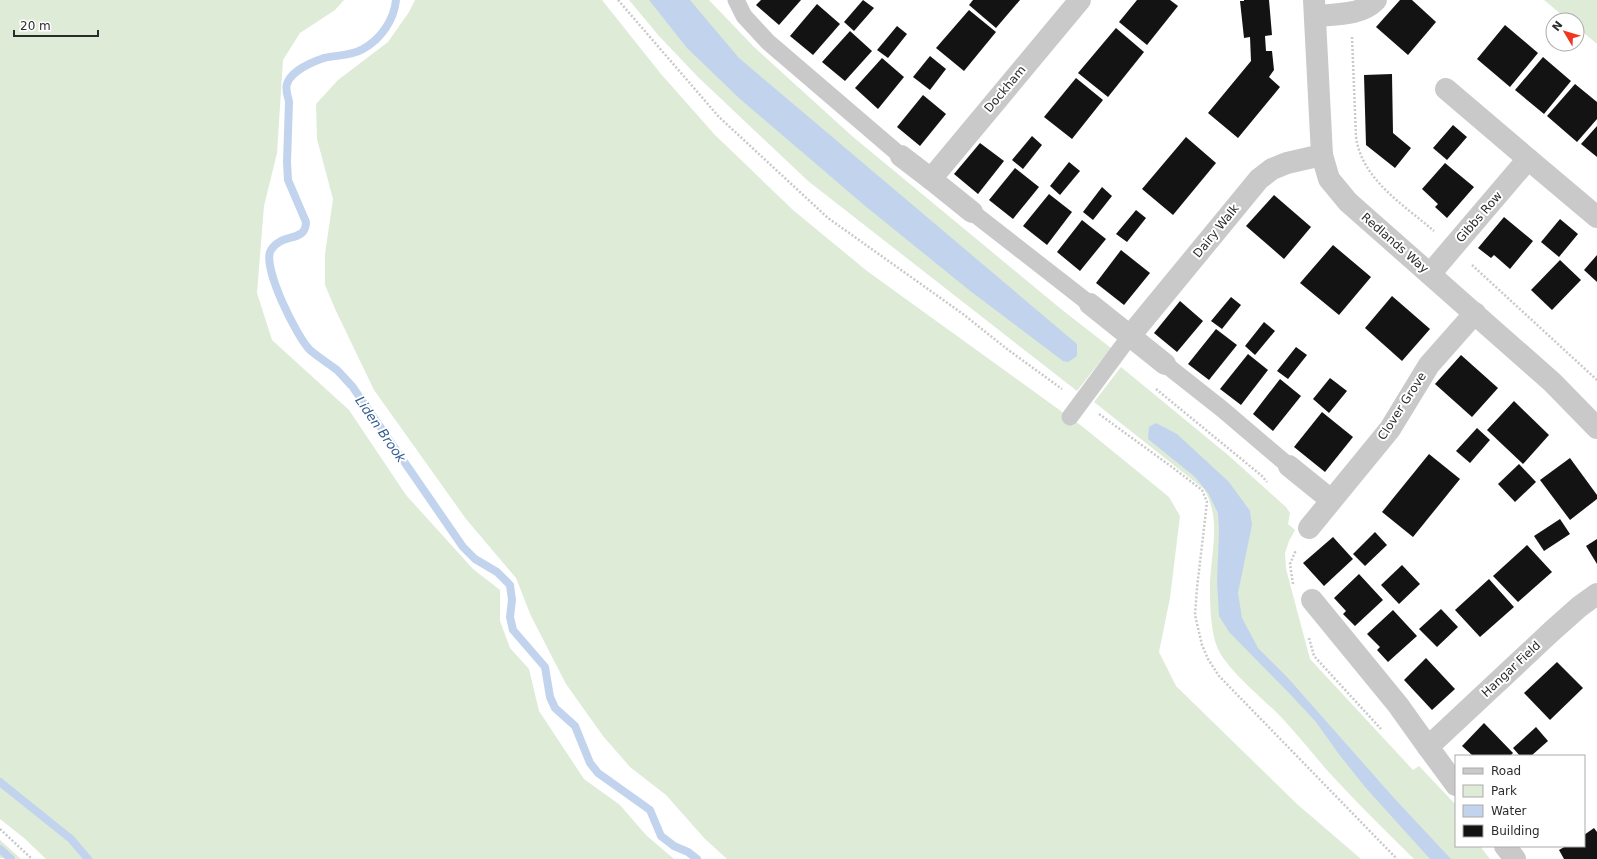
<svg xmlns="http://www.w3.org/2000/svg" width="1597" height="859" viewBox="0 0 1597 859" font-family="'DejaVu Sans',sans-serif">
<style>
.green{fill:#deebd7}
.water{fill:#c2d4ed}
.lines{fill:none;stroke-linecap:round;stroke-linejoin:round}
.stream{stroke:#c2d4ed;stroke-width:8}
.building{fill:#131313}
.path{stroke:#c9c9c9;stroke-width:2.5;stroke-dasharray:2 2;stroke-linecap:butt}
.service{stroke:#c9c9c9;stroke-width:17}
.minor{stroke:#c9c9c9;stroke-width:22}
.labels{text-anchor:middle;stroke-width:4;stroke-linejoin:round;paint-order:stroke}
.street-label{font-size:12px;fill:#2c2c2c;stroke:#fff}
.water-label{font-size:13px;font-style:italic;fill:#355e92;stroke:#fff}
</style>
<rect width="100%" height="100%" fill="#fff"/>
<g class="green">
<polygon points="0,0 344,0 335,10 300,33 283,60 277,153 264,206 257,293 272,340 349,410 406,495 473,569 500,590 500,621 510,648 529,669 539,711 584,779 620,805 646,835 674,859 46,859 24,838 0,819"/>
<polygon points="415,0 602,0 661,74 715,135 793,210 867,271 1083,427 1169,497 1180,516 1170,598 1159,652 1176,686 1297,804 1361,859 727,859 705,839 666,795 630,767 603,736 566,684 531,616 516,578 466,519 374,390 336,311 325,285 325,254 333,199 317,139 316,104 338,80 388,42 409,12"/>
<polygon points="629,0 709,0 754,47 852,136 1061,309 1111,348 1077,391 808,181 698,77 659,36"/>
<polygon points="1544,0 1597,0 1597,44 1577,27 1577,20 1568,20"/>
<path d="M1121 367 1228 455 1286 507 1290 513 1288 524 1295 530 1289 541 1285 553 1286 569 1310 659 1413 770 1419 766 1456 805V846H1480L1490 859H1414C1388 833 1362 808 1337 781 1318 761 1301 738 1282 718 1263 698 1221 666 1215 641 1210 622 1210 600 1210 581 1212 549 1221 518 1204 489L1094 402Z"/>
<polygon points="0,840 21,859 0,858"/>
</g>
<g class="water">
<polygon points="649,0 690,0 739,58 1077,344 1077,356 1068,362 1063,361 969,290 864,205 740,99 687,48"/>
<polygon points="1156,423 1177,434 1229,482 1250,511 1252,525 1238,593 1242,618 1258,648 1288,678 1394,798 1451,859 1430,859 1365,787 1338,753 1316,722 1289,693 1229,632 1219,616 1217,581 1219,530 1218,513 1208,493 1195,477 1148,439 1149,427"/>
</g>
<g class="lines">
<g class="stream">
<path d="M396 0C394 20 381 39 363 49 351 56 337 55 324 58 312 62 291 71 287 84 285 90 288 96 289 102L287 162 288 180 306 222C306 243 282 232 271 250 261 266 297 337 310 350 318 357 328 363 337 370 342 375 347 381 352 386L463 547 475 559 497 572 510 585 512 600 510 617 513 630 545 667 550 697 555 708 575 726 590 763 598 773 650 810 661 836 674 846 688 852 697 859"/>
<polyline points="0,782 71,839 88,859"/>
<polyline points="0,849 11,859"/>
</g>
</g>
<g class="building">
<polygon points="761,0 801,0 779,25 756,5"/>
<polygon points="863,0 874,8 854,31 844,22"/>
<polygon points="973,0 1020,0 996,28 969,5"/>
<polygon points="1137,0 1170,0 1178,6 1147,45 1119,22"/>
<polygon points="1244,0 1269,0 1272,35 1265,36 1266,51 1272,51 1274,70 1269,77 1280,87 1238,138 1208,113 1251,61 1250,37 1244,38 1240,1 1244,1"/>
<polygon points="1400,0 1412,0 1436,22 1408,55 1376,27"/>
<polygon points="817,4 840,24 813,55 790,36"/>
<polygon points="969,10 996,32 964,71 936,48"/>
<polygon points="1505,25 1538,53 1510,87 1477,59"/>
<polygon points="897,26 907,34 888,58 877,50"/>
<polygon points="1116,28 1144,52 1108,97 1078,73"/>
<polygon points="850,31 872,51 845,81 822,62"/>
<polygon points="930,56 946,69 930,90 913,77"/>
<polygon points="1543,57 1571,81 1544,114 1515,90"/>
<polygon points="882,58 904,77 878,109 855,88"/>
<polygon points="1392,74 1393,133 1411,148 1395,168 1366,145 1364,75"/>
<polygon points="1076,78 1103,100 1072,139 1044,117"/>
<polygon points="1575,84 1597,102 1597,119 1577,142 1547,116"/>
<polygon points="923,95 946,114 920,146 897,127"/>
<polygon points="1453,125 1467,137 1447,160 1433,148"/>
<polygon points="1597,126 1597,157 1581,144"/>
<polygon points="1032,136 1042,145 1023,169 1012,160"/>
<polygon points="1186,137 1216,163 1173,215 1142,189"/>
<polygon points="980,143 1004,161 978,194 954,174"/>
<polygon points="1069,162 1080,171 1060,195 1050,186"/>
<polygon points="1445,163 1474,187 1447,218 1435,207 1438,204 1422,189"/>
<polygon points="1015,168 1039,187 1013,219 989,200"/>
<polygon points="1102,187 1112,196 1093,220 1083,212"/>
<polygon points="1049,194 1072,212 1047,245 1023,226"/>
<polygon points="1274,195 1311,227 1284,259 1246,226"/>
<polygon points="1136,210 1146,218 1127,242 1116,234"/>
<polygon points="1504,217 1533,241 1510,269 1494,255 1491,258 1478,248"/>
<polygon points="1560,219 1578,234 1559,257 1541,242"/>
<polygon points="1082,220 1106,239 1080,271 1057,252"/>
<polygon points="1333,245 1371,277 1339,315 1300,283"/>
<polygon points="1121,250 1150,273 1124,305 1096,283"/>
<polygon points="1597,255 1597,282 1584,270"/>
<polygon points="1560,260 1581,280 1552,310 1531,290"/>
<polygon points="1392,296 1430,329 1402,361 1365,328"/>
<polygon points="1231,297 1241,305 1222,329 1211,321"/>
<polygon points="1180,301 1203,321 1177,352 1154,333"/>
<polygon points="1264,322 1275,331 1255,355 1245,346"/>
<polygon points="1216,329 1237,345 1209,380 1188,364"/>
<polygon points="1296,347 1307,355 1288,379 1277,371"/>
<polygon points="1248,354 1268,370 1241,405 1220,389"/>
<polygon points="1461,355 1498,388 1472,417 1435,384"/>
<polygon points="1330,378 1347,391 1329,413 1313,399"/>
<polygon points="1280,379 1301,396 1273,431 1253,414"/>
<polygon points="1514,401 1549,435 1523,464 1487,430"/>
<polygon points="1322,412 1353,437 1325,472 1294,447"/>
<polygon points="1477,428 1490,440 1470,463 1456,451"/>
<polygon points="1429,454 1460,479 1413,537 1382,512"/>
<polygon points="1570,458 1597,495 1597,499 1570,520 1540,480"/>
<polygon points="1519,464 1536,482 1515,502 1498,484"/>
<polygon points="1560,519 1570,534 1544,551 1534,536"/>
<polygon points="1375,532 1387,545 1365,566 1353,554"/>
<polygon points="1333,537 1353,559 1324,586 1303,563"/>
<polygon points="1597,539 1597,564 1586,546"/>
<polygon points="1527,545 1552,572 1518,602 1493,576"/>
<polygon points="1402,565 1420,584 1399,604 1381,585"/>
<polygon points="1359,574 1383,600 1355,626 1343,614 1346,611 1334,598"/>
<polygon points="1489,579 1514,607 1480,637 1455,610"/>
<polygon points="1441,609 1458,627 1437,647 1419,629"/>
<polygon points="1393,610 1417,636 1388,662 1377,650 1380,647 1367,634"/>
<polygon points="1426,658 1455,689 1432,710 1404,680"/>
<polygon points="1557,662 1583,688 1550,720 1524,693"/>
<polygon points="1484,723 1513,753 1510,756 1473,756 1462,746"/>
<polygon points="1536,727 1548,741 1531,756 1520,756 1513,748"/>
<polygon points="1594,828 1597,832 1597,859 1564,859 1559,850 1566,846 1584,846 1584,835"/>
</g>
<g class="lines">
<g class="path">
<polyline points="618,0 719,117 828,218 963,314 1007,349 1062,389"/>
<path d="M1352 37 1356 137C1362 180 1404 205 1434 231"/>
<polyline points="1472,265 1597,380"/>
<polyline points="1156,389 1262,476 1267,482"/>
<polyline points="1099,414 1172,467 1202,490 1207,502 1197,588 1195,615 1202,645 1208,659 1219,676 1397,859"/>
<polyline points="1293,584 1290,564 1296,550"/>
<polyline points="1309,638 1314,656 1381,729"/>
<polyline points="0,829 32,859"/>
</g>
<g class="service">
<polyline points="736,0 744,16 768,42 901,156"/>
<polyline points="972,212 1090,304"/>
<polyline points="1165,364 1222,409 1289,466"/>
<polyline points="1070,417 1130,336"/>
</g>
<g class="minor">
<polyline points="1314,0 1322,155 1329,179 1348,202 1552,382 1597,428"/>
<path d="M1315 16C1335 14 1361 16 1376 0"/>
<polyline points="901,156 931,179 1080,0"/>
<polyline points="1528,159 1597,217"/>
<polyline points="931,179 972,212"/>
<polyline points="1430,274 1528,159 1446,89"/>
<polyline points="1090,304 1130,336 1259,179 1272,169 1287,163 1322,155"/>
<polyline points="1130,336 1165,364"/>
<polyline points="1289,466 1331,500"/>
<polyline points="1309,528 1390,429 1429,365 1475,313"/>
<polyline points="1312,600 1398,705 1428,747 1552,631 1579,607 1597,594"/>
<polyline points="1428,747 1456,785"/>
<polyline points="1505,846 1515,859"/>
</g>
</g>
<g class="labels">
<g class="street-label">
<text transform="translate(1005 89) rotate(-50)" y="4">Dockham</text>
<text transform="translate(1479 217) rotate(-49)" y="4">Gibbs Row</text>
<text transform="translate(1216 231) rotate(-51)" y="4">Dairy Walk</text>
<text transform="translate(1395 243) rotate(41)" y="4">Redlands Way</text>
<text transform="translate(1402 406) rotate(-57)" y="4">Clover Grove</text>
<text transform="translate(1511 669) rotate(-43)" y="4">Hangar Field</text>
</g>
<g class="water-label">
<text transform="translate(381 429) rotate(55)" y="5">Liden Brook</text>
</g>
</g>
<rect x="1455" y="755" width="130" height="92" fill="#ffffff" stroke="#ababab"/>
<rect x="1463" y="768" width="20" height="6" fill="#c9c9c9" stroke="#ababab"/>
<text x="1491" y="775" font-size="12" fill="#2c2c2c">Road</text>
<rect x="1463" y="785" width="20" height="12" fill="#deebd7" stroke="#ababab"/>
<text x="1491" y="795" font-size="12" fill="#2c2c2c">Park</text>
<rect x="1463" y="805" width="20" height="12" fill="#c2d4ed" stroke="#ababab"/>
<text x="1491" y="815" font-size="12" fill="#2c2c2c">Water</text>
<rect x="1463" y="825" width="20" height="12" fill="#131313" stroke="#ababab"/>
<text x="1491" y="835" font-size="12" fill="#2c2c2c">Building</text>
<g transform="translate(1565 32) rotate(308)"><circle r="19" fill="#ffffff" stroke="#ababab"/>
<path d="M0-3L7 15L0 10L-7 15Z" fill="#f03520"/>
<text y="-6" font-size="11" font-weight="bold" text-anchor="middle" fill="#2c2c2c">N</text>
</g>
<path d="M14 30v6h84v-6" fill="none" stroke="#2c2c2c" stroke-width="2"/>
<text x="20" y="30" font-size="12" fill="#2c2c2c" stroke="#ffffff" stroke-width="3" paint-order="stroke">20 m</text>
</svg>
